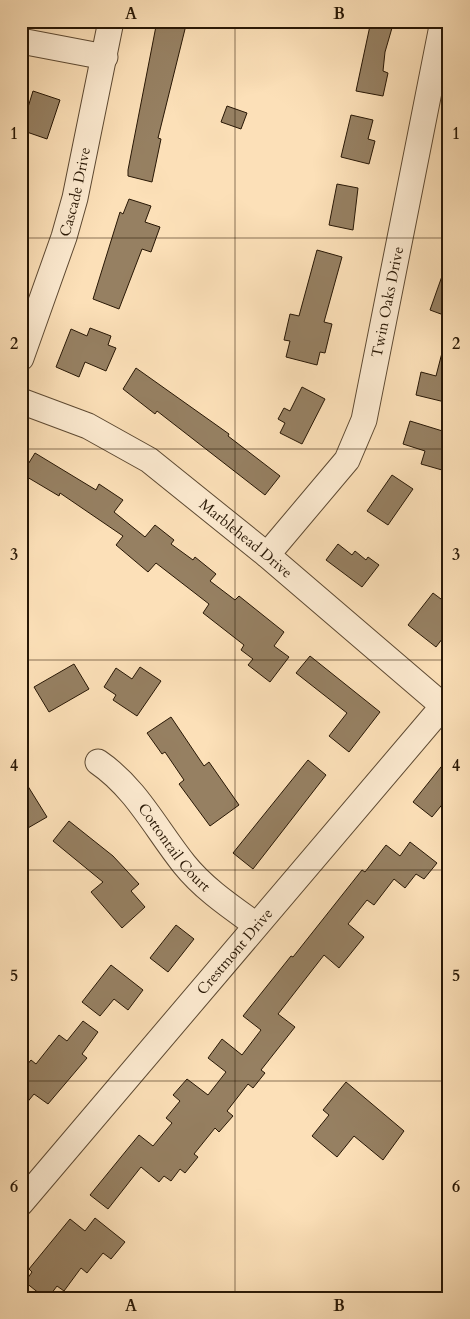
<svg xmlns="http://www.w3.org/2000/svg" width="470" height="1319" viewBox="0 0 470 1319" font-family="Cardo,serif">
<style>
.building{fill:#968062;stroke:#281705}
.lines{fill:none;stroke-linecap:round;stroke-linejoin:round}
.minor-casing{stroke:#5d4932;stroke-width:27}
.minor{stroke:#fdebd1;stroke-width:25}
.grid{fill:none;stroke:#281705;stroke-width:1;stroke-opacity:0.55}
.labels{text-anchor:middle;stroke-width:5;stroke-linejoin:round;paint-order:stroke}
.street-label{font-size:15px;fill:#281705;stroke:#fdebd1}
.neatline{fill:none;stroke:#281705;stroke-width:2}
.grid-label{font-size:16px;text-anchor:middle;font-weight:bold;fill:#281705}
</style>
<rect width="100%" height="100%" fill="#fce0b8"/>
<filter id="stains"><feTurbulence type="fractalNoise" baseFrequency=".004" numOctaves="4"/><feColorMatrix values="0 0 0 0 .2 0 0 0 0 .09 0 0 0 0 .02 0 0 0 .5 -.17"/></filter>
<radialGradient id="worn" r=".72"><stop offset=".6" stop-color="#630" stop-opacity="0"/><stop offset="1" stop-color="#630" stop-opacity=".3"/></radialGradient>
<g class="building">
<polygon points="157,21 187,21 158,138 161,139 152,182 128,176 128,170"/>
<polygon points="371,21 394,21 385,52 383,71 388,73 383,96 356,91"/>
<polygon points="33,91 60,100 47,139 21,130"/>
<polygon points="227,106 247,113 241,129 221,122"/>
<polygon points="351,115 373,120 368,139 375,141 369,164 341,157"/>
<polygon points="337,184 358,188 353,230 329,225"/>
<polygon points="129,199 151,206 145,222 160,227 151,252 142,249 119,309 93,299 120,212 123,214"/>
<polygon points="317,250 342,257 324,322 332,324 325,353 320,352 317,365 286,357 290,341 284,340 290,314 299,316"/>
<polygon points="447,262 449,262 449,317 430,310"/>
<polygon points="90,328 111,336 108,345 116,348 106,371 85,362 79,377 56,367 71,329 87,336"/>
<polygon points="444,345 449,346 449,403 416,395 421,372 436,376"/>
<polygon points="136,368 229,434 228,436 280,476 265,495 157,411 155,414 123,389"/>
<polygon points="302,387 325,399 302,444 280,433 285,423 278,419 284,408 290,411"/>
<polygon points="410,421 449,433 449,472 421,464 425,451 403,444"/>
<polygon points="35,453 96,490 99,484 123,500 114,512 145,537 155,525 174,540 171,544 193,560 195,557 216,574 210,581 235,600 239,596 284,632 274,646 289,657 270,682 248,665 253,659 241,650 244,645 203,613 209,604 156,563 148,572 116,545 123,536 60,493 59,496 22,474"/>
<polygon points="392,475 413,489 388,525 367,511"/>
<polygon points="338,544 352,555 355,551 366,560 368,557 379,565 362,587 326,560"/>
<polygon points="433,593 449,605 449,630 436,647 408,625"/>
<polygon points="310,656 380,712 349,752 329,736 347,713 296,673"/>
<polygon points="74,664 89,689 49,712 34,687"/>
<polygon points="140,667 161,681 137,716 113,700 116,695 104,687 116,668 132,679"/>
<polygon points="171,717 204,766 209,762 239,805 210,826 179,784 184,780 165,752 162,754 147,733"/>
<polygon points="449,757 449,796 432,817 413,802"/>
<polygon points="308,760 326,775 253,869 233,853"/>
<polygon points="21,775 47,817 21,832"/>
<polygon points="69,821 113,856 139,884 131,891 145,907 122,928 91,892 103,882 53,841"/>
<polygon points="410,842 437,863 424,879 416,874 405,888 394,879 374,905 367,900 348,924 364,937 339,968 324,955 278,1014 295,1027 261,1070 265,1073 253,1088 248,1084 227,1111 233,1116 219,1132 215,1128 194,1154 198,1157 185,1173 180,1169 171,1181 164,1176 159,1182 141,1167 108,1209 90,1195 139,1135 153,1146 172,1123 166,1118 180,1101 173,1095 187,1079 208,1095 226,1072 208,1058 222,1039 242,1055 261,1030 243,1016 291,956 293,957 362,870 365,872 386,845 400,856"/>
<polygon points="176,925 194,939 168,972 150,958"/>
<polygon points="111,965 143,990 128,1010 114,999 100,1016 82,1002"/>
<polygon points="83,1021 98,1032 82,1054 87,1058 48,1104 34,1094 21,1110 21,1072 31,1060 36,1064 59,1035 67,1041"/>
<polygon points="346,1082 404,1131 383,1160 354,1136 337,1157 312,1136 329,1115 323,1110"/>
<polygon points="95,1218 125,1242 111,1259 103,1253 87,1273 81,1268 64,1291 57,1286 48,1298 45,1298 25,1282 32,1272 29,1269 70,1219 85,1231"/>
</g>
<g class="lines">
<g class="minor-casing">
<g id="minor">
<polyline points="21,41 105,57"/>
<path id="s1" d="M21 358 64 237 75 198 111 21"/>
<path id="s2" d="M21 401 88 426 149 460 267 555 449 711"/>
<path id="s3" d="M267 555 347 460 364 420 443 21"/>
<path id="s4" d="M98 762C136 788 156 829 184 864 204 889 231 907 256 925"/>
<path id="s5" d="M21 1203 449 699"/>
</g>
</g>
<use href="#minor" class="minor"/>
</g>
<path class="grid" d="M235 21V1298M21 238H449M21 449H449M21 660H449M21 870H449M21 1081H449"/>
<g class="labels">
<g class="street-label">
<text dy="5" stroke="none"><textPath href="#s1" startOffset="175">Cascade Drive</textPath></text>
<text dy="5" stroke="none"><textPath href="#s3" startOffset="288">Twin Oaks Drive</textPath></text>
<text dy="5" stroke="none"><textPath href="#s2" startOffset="266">Marblehead Drive</textPath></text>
<text dy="5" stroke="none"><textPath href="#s4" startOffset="115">Cottontail Court</textPath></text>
<text dy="5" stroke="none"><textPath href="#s5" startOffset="330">Crestmont Drive</textPath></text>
</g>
</g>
<rect width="470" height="1319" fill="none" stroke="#fce0b8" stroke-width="55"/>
<rect x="28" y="28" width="414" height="1264" class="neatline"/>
<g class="grid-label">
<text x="131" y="19">A</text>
<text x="339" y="19">B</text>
<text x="14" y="139">1</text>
<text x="456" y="139">1</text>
<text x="14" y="349">2</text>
<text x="456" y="349">2</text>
<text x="14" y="560">3</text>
<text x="456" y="560">3</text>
<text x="14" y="771">4</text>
<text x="456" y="771">4</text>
<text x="14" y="981">5</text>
<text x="456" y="981">5</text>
<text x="14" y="1192">6</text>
<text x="456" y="1192">6</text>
<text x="131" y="1311">A</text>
<text x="339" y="1311">B</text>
</g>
<rect width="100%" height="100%" filter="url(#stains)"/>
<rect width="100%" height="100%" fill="url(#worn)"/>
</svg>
